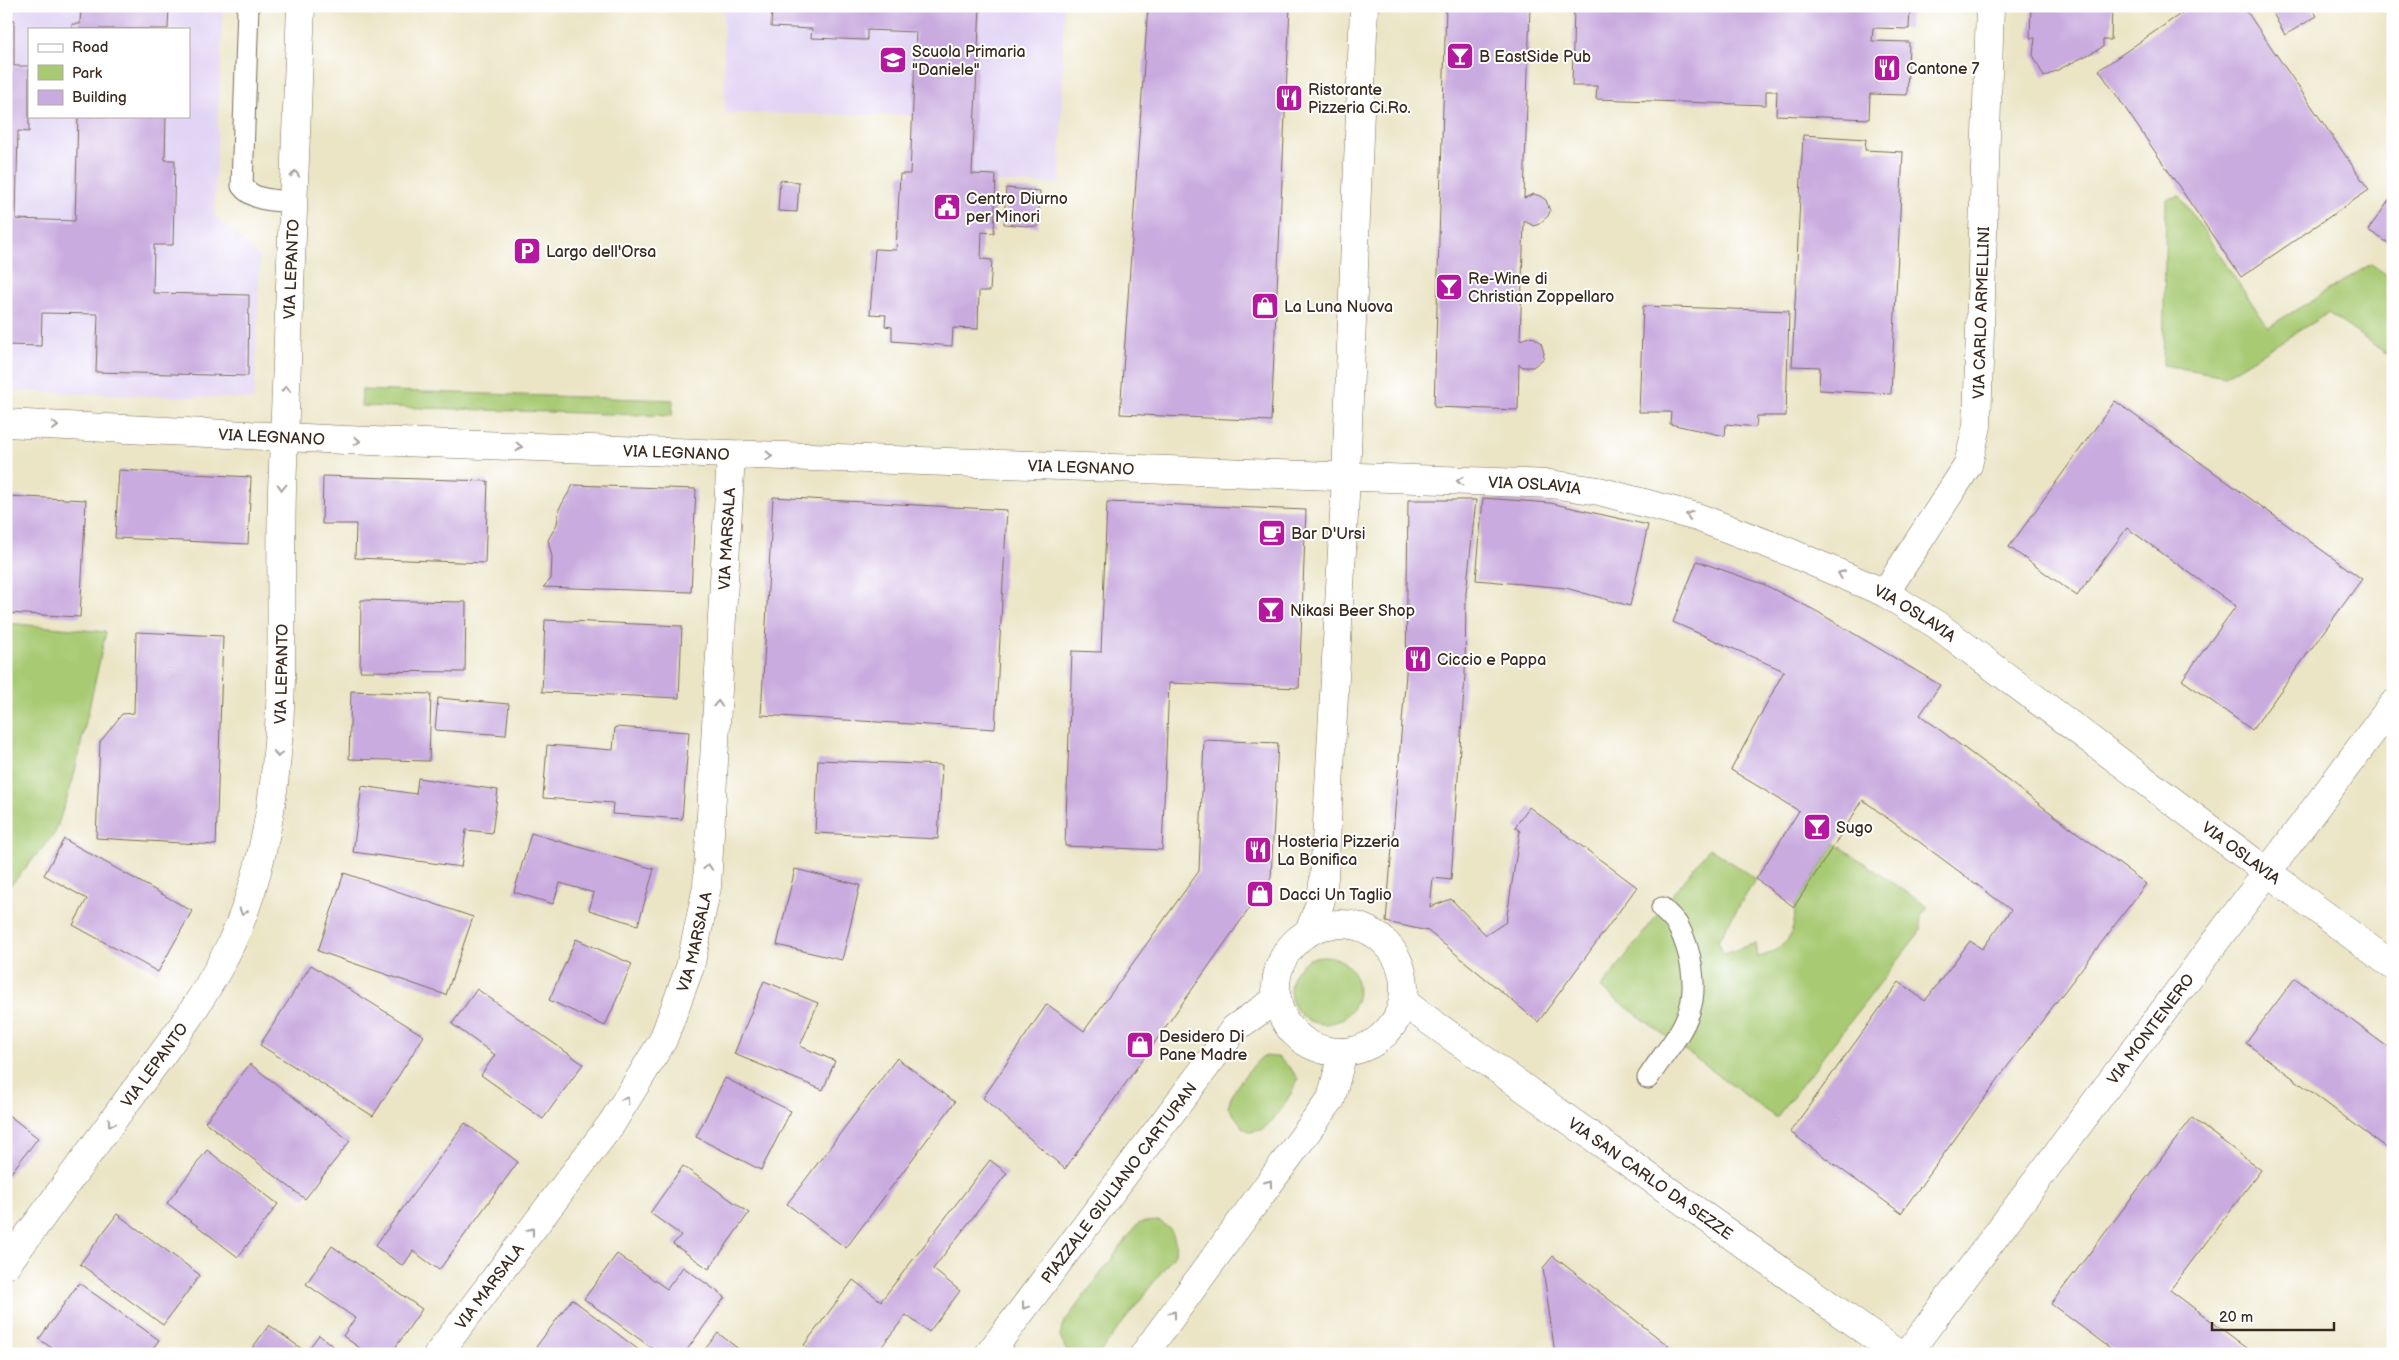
<svg xmlns="http://www.w3.org/2000/svg" width="2399" height="1360" viewBox="0 0 2399 1360" font-family="'Balsamiq Sans',sans-serif">
<style>
.built{fill:#e1d4f4;fill-rule:evenodd}
.green{fill:#a8ca73;stroke:#727a48}
.building{fill:#c9abdf}
.lines{fill:none;stroke-linecap:round;stroke-linejoin:round}
.service-casing{stroke:#796b59;stroke-width:23}
.minor-casing{stroke:#796b59;stroke-width:29}
.service{stroke:#fff;stroke-width:21}
.minor{stroke:#fff;stroke-width:28}
.oneway{stroke:#a79f9a}
.labels{text-anchor:middle;stroke-width:4;stroke-linejoin:round;paint-order:stroke}
.poi-label{font-size:16px;fill:#3b2a1e;stroke:#fff;text-anchor:start}
.street-label{font-size:16px;fill:#3b2a1e;stroke:#fff}
</style>
<rect width="100%" height="100%" fill="#fff"/>
<filter id="ink" filterUnits="userSpaceOnUse"><feTurbulence type="fractalNoise" baseFrequency=".02" numOctaves="2"/><feDisplacementMap in="SourceGraphic" scale="10" xChannelSelector="R" yChannelSelector="G"/><feConvolveMatrix kernelMatrix="1 2 1 2 8 2 1 2 1" color-interpolation-filters="sRGB"/></filter>
<filter id="wash" filterUnits="userSpaceOnUse"><feTurbulence type="fractalNoise" baseFrequency=".0096" numOctaves="4" result="noise"/><feDisplacementMap in="SourceGraphic" scale="20" xChannelSelector="R" yChannelSelector="G"/><feGaussianBlur stdDeviation="1.12" result="paint"/><feColorMatrix in="noise" values="0 0 0 0 0 0 0 0 0 0 0 0 0 0 0 0 0 1.4 0 .05"/><feComposite in="paint" operator="in"/></filter>
<g filter="url(#wash)">
<rect width="100%" height="100%" fill="#ebe5c6"/>
<g class="built">
<path d="M6 6H223L214 215 260 257 254 399 6 391ZM29 29H189V116H29Z"/>
<polygon points="723,6 1064,6 1060,184 996,182 996,175 972,174 974,116 725,113"/>
</g>
<g class="green">
<polygon points="2180,196 2268,327 2371,264 2393,279 2393,358 2328,313 2225,376 2163,365 2166,199"/>
<polygon points="362,390 673,400 672,416 361,406"/>
<polygon points="6,623 106,632 73,780 55,833 6,891"/>
<path d="M1835 843 1928 907 1921 916V930L1776 1118 1601 988 1709 848 1756 879 1718 940 1723 954 1756 943 1758 957C1783 952 1798 932 1794 907Z"/>
<circle cx="1324" cy="990" r="34"/>
<path d="M1263 1056 1278 1057 1291 1069 1298 1079C1293 1092 1275 1122 1262 1129 1259 1131 1254 1131 1250 1132L1243 1127 1228 1107C1232 1088 1249 1069 1263 1056Z"/>
<path d="M1159 1221C1173 1229 1177 1238 1175 1254L1099 1354H1068L1060 1337 1063 1324 1137 1225 1142 1222Z"/>
</g>
<g id="blocks">
<g class="building">
<polygon points="81,6 169,6 168,29 72,29 72,24 80,24"/>
<polygon points="772,6 980,6 972,174 996,175 994,233 982,232 981,259 992,260 990,291 979,291 978,329 953,328 952,346 892,341 892,327 885,326 886,315 870,314 875,249 896,250 900,174 910,174 916,32 867,30 867,40 811,38 812,29 771,27"/>
<polygon points="1148,6 1290,6 1271,421 1120,414"/>
<polygon points="1446,6 1530,6 1524,198 1534,194 1540,196 1546,200 1550,211 1548,216 1539,224 1534,226 1524,221 1520,340 1529,337 1535,338 1541,343 1544,353 1543,359 1533,367 1523,367 1519,364 1518,410 1434,407"/>
<polygon points="1574,6 1910,6 1909,29 1873,28 1872,41 1909,42 1907,95 1870,94 1869,119 1776,115 1777,91 1766,91 1766,105 1596,99 1597,86 1572,86"/>
<polygon points="2031,6 2112,6 2111,40 2103,40 2103,47 2044,77 2033,55 2035,38 2030,38"/>
<polygon points="2192,6 2243,6 2369,190 2241,277 2099,70"/>
<polygon points="2269,6 2311,6 2317,16 2285,35"/>
<polygon points="6,20 14,20 14,66 29,66 29,132 18,131 16,219 75,221 78,116 166,116 165,160 175,160 173,245 154,245 153,293 249,295 248,376 96,372 98,314 42,313 41,346 6,345"/>
<polygon points="1803,135 1866,139 1865,150 1903,152 1891,394 1819,390 1820,367 1792,366"/>
<polygon points="780,180 799,182 797,212 778,211"/>
<polygon points="1006,188 1040,191 1038,227 1004,224"/>
<polygon points="2393,195 2393,246 2368,230"/>
<polygon points="1643,306 1789,311 1786,416 1757,416 1756,427 1726,424 1725,436 1670,424 1671,412 1639,412"/>
<polygon points="2115,401 2362,579 2252,730 2182,680 2236,606 2127,528 2077,596 2009,547"/>
<polygon points="119,470 251,477 248,544 115,538"/>
<polygon points="323,476 488,481 485,563 355,558 356,524 322,524"/>
<polygon points="573,485 696,489 691,592 543,587 551,579 552,557 548,540 557,524 559,509"/>
<polygon points="6,496 86,500 80,617 6,613"/>
<polygon points="773,497 1007,510 995,729 761,715"/>
<polygon points="1483,498 1550,503 1648,525 1630,606 1566,588 1476,580"/>
<polygon points="1408,500 1476,500 1466,593 1465,675 1451,880 1433,878 1430,907 1451,899 1486,935 1506,922 1520,831 1515,827 1529,807 1637,887 1538,1022 1428,931 1386,922 1406,673"/>
<polygon points="1107,502 1306,510 1299,688 1169,683 1162,850 1065,846 1072,651 1101,652"/>
<polygon points="1697,561 1763,584 1816,611 1940,685 1920,715 2146,884 2007,1067 1901,1213 1790,1132 1899,982 1925,1001 1970,941 1982,949 2011,910 1863,800 1794,907 1756,879 1799,811 1731,770 1784,671 1673,622"/>
<polygon points="361,600 466,602 465,672 360,671"/>
<polygon points="545,620 682,626 679,698 542,692"/>
<polygon points="136,632 223,636 216,845 96,838 100,742 122,714 134,713"/>
<polygon points="351,691 431,694 429,761 349,759"/>
<polygon points="438,698 509,704 506,735 435,730"/>
<polygon points="615,727 689,732 682,819 612,814 613,803 543,798 547,745 613,750"/>
<polygon points="1204,740 1278,743 1271,878 1065,1169 983,1098 1047,1004 1084,1031 1199,871"/>
<polygon points="818,760 942,765 938,839 815,833"/>
<polygon points="418,778 498,790 492,833 466,830 461,867 353,852 362,786 416,794"/>
<polygon points="531,833 654,869 638,925 589,910 594,893 560,883 553,904 514,892"/>
<polygon points="64,839 192,911 158,972 73,925 87,899 44,875"/>
<polygon points="795,869 860,885 842,960 777,945"/>
<polygon points="344,873 473,917 446,995 318,951"/>
<polygon points="576,939 632,964 605,1026 549,1000"/>
<polygon points="311,965 424,1036 373,1116 260,1045"/>
<polygon points="2295,978 2393,1051 2393,1153 2246,1043"/>
<polygon points="764,981 818,1003 800,1046 835,1061 823,1090 734,1054"/>
<polygon points="477,989 583,1064 543,1119 481,1075 495,1055 452,1024"/>
<polygon points="897,1058 955,1102 846,1248 787,1204"/>
<polygon points="250,1064 350,1141 305,1199 205,1122"/>
<polygon points="725,1078 791,1111 761,1170 696,1137"/>
<polygon points="6,1113 38,1138 6,1179"/>
<polygon points="2192,1118 2261,1170 2170,1290 2255,1354 2118,1354 2051,1304"/>
<polygon points="465,1123 518,1162 439,1270 413,1251 403,1266 375,1246"/>
<polygon points="207,1150 278,1204 238,1257 167,1203"/>
<polygon points="990,1160 1007,1173 933,1269 960,1291 929,1332 906,1315 876,1354 815,1354 804,1345 853,1280 881,1301"/>
<polygon points="683,1166 749,1213 709,1269 673,1244 681,1235 650,1213"/>
<polygon points="117,1214 200,1275 163,1325 80,1264"/>
<polygon points="332,1246 422,1309 391,1354 368,1354 343,1336 355,1318 306,1284"/>
<polygon points="617,1254 667,1289 683,1267 725,1297 684,1354 660,1354 584,1299"/>
<polygon points="1553,1256 1679,1354 1555,1354 1543,1268"/>
<polygon points="79,1283 159,1340 149,1354 60,1354 39,1339"/>
<polygon points="572,1299 644,1354 545,1354 536,1347"/>
<polygon points="269,1325 306,1352 319,1335 343,1354 248,1354"/>
<polygon points="718,1333 745,1354 701,1354"/>
</g>
</g>
</g>
<g filter="url(#ink)">
<use href="#blocks" fill-opacity="0" stroke="#796b59" stroke-width="1"/>
<g class="lines">
<g class="service-casing">
<g id="service">
<path d="M248 6 242 186C255 202 275 200 294 202"/>
<path d="M1648 1078C1661 1057 1681 1036 1689 1012 1698 986 1691 950 1678 926 1674 919 1667 914 1662 908"/>
</g>
</g>
<g class="minor-casing">
<g id="minor">
<path id="s1" d="M6 423 345 440 1550 484 1599 491 1697 517 1789 552 1885 593 1937 625 2393 966"/>
<path id="s2" d="M1885 593 1968 465 1977 426 1990 6"/>
<circle cx="1340" cy="988" r="64"/>
<polyline points="1309,932 1320,903 1324,878 1346,478 1364,6"/>
<path id="s3" d="M1403 1002 1898 1354"/>
<path id="s4" d="M6 1265C48 1209 89 1153 130 1097 170 1044 212 990 238 928 295 788 278 636 282 490 287 328 296 167 301 6"/>
<path id="s5" d="M438 1354 612 1123 663 1040 690 967 707 887 731 455"/>
<path id="s6" d="M989 1354 1235 1028 1277 999"/>
<polyline points="1144,1354 1331,1099 1343,1052"/>
<path id="s7" d="M1907 1354 2393 704"/>
</g>
</g>
<use href="#service" class="service"/>
<use href="#minor" class="minor"/>
</g>
<defs><path id="oneway-chevron" d="M-2-3.5L2.5 0L-2 3.5" fill="none" stroke-width="1.6" stroke-linecap="round" stroke-linejoin="round" transform="scale(1.25)"/></defs>
<g class="oneway">
<use href="#oneway-chevron" transform="translate(295 174) rotate(-88)"/>
<use href="#oneway-chevron" transform="translate(286 389) rotate(-88)"/>
<use href="#oneway-chevron" transform="translate(55 426) rotate(4)"/>
<use href="#oneway-chevron" transform="translate(357 441) rotate(2)"/>
<use href="#oneway-chevron" transform="translate(519 447) rotate(2)"/>
<use href="#oneway-chevron" transform="translate(769 456) rotate(2)"/>
<use href="#oneway-chevron" transform="translate(1460 481) rotate(-178)"/>
<use href="#oneway-chevron" transform="translate(282 487) rotate(92)"/>
<use href="#oneway-chevron" transform="translate(1689 515) rotate(-163)"/>
<use href="#oneway-chevron" transform="translate(1841 574) rotate(-157)"/>
<use href="#oneway-chevron" transform="translate(718 704) rotate(-87)"/>
<use href="#oneway-chevron" transform="translate(278 754) rotate(95)"/>
<use href="#oneway-chevron" transform="translate(708 867) rotate(-86)"/>
<use href="#oneway-chevron" transform="translate(243 912) rotate(108)"/>
<use href="#oneway-chevron" transform="translate(626 1100) rotate(-58)"/>
<use href="#oneway-chevron" transform="translate(111 1123) rotate(127)"/>
<use href="#oneway-chevron" transform="translate(1269 1183) rotate(-54)"/>
<use href="#oneway-chevron" transform="translate(531 1231) rotate(-53)"/>
<use href="#oneway-chevron" transform="translate(1025 1306) rotate(127)"/>
<use href="#oneway-chevron" transform="translate(1173 1314) rotate(-54)"/>
</g>
</g>
<defs>
<g id="bar-square" transform="scale(1.4375)"><rect x="-9" y="-9" width="18" height="18" rx="4" fill="#b5179e" stroke="#fff"/><path d="M-6-5H6L.8 .8V4.5H3.5V6h-7V4.5H-.8V.8Z" fill="#fff"/></g>
<g id="school-square" transform="scale(1.4375)"><rect x="-9" y="-9" width="18" height="18" rx="4" fill="#b5179e" stroke="#fff"/><path d="M0-5L7-2L0 1L-7-2ZM-4 1L0 2.5L4 1V4Q0 6-4 4Z" fill="#fff"/></g>
<g id="restaurant-square" transform="scale(1.4375)"><rect x="-9" y="-9" width="18" height="18" rx="4" fill="#b5179e" stroke="#fff"/><path d="M-5-6h1v4h1v-4h1v4h1v-4h1v5L-1.5 .5V6h-2V.5L-5-1ZM5-6V6H3V1.5H1.5Q1.5-4 5-6Z" fill="#fff"/></g>
<g id="civic-square" transform="scale(1.4375)"><rect x="-9" y="-9" width="18" height="18" rx="4" fill="#b5179e" stroke="#fff"/><path d="M-.6-6.5H3V-4.5H.6V-3L4-1V1h2V6H-6V1h2V-1L-.6-3ZM-1.2 2.5V6h2.4V2.5Z" fill="#fff"/></g>
<g id="parking-square" transform="scale(1.4375)"><rect x="-9" y="-9" width="18" height="18" rx="4" fill="#b5179e" stroke="#fff"/><path d="M-3.5-5.5H1a3.5 3.5 0 0 1 0 7H-1V5.5H-3.5ZM-1-3.4V-.6H.8a1.4 1.4 0 0 0 0-2.8Z" fill="#fff"/></g>
<g id="shop-square" transform="scale(1.4375)"><rect x="-9" y="-9" width="18" height="18" rx="4" fill="#b5179e" stroke="#fff"/><path d="M-5-2.5h2.3a2.7 3.5 0 0 1 5.4 0H5L5.5 6h-11ZM-1.5-2.5h3a1.5 2.3 0 0 0-3 0Z" fill="#fff"/></g>
<g id="cafe-square" transform="scale(1.4375)"><rect x="-9" y="-9" width="18" height="18" rx="4" fill="#b5179e" stroke="#fff"/><path d="M-5.5-4.5H6V0H3Q3 3.5 0 3.5H-2.5Q-5.5 3.5-5.5 0ZM3-3.2v2h1.7v-2ZM-6 4.5H4V6H-6Z" fill="#fff"/></g>
</defs>
<g fill-rule="evenodd">
<use href="#bar-square" x="1460" y="56"/>
<use href="#school-square" x="893" y="60"/>
<use href="#restaurant-square" x="1887" y="68"/>
<use href="#restaurant-square" x="1289" y="98"/>
<use href="#civic-square" x="947" y="207"/>
<use href="#parking-square" x="527" y="251"/>
<use href="#bar-square" x="1449" y="287"/>
<use href="#shop-square" x="1265" y="306"/>
<use href="#cafe-square" x="1272" y="533"/>
<use href="#bar-square" x="1271" y="610"/>
<use href="#restaurant-square" x="1418" y="659"/>
<use href="#bar-square" x="1817" y="827"/>
<use href="#restaurant-square" x="1258" y="850"/>
<use href="#shop-square" x="1260" y="894"/>
<use href="#shop-square" x="1140" y="1045"/>
</g>
<g class="labels">
<g class="poi-label">
<text x="912" y="57">Scuola Primaria<tspan x="912" dy="18">"Daniele"</tspan></text>
<text x="1479" y="62">B EastSide Pub</text>
<text x="1906" y="74">Cantone 7</text>
<text x="1308" y="95">Ristorante<tspan x="1308" dy="18">Pizzeria Ci.Ro.</tspan></text>
<text x="966" y="204">Centro Diurno<tspan x="966" dy="18">per Minori</tspan></text>
<text x="546" y="257">Largo dell'Orsa</text>
<text x="1468" y="284">Re-Wine di<tspan x="1468" dy="18">Christian Zoppellaro</tspan></text>
<text x="1284" y="312">La Luna Nuova</text>
<text x="1291" y="539">Bar D'Ursi</text>
<text x="1290" y="616">Nikasi Beer Shop</text>
<text x="1437" y="665">Ciccio e Pappa</text>
<text x="1836" y="833">Sugo</text>
<text x="1277" y="847">Hosteria Pizzeria<tspan x="1277" dy="18">La Bonifica</tspan></text>
<text x="1279" y="900">Dacci Un Taglio</text>
<text x="1159" y="1042">Desidero Di<tspan x="1159" dy="18">Pane Madre</tspan></text>
</g>
<g class="street-label">
<text dy="6" stroke="none"><textPath href="#s4" startOffset="1074">VIA LEPANTO</textPath></text>
<text dy="6" stroke="none"><textPath href="#s2" startOffset="306">VIA CARLO ARMELLINI</textPath></text>
<text dy="6" stroke="none"><textPath href="#s1" startOffset="266">VIA LEGNANO</textPath></text>
<text dy="6" stroke="none"><textPath href="#s1" startOffset="671">VIA LEGNANO</textPath></text>
<text dy="6" stroke="none"><textPath href="#s1" startOffset="1076">VIA LEGNANO</textPath></text>
<text dy="6" stroke="none"><textPath href="#s1" startOffset="1530">VIA OSLAVIA</textPath></text>
<text dy="6" stroke="none"><textPath href="#s5" startOffset="895">VIA MARSALA</textPath></text>
<text dy="6" stroke="none"><textPath href="#s1" startOffset="1935">VIA OSLAVIA</textPath></text>
<text dy="6" stroke="none"><textPath href="#s4" startOffset="669">VIA LEPANTO</textPath></text>
<text dy="6" stroke="none"><textPath href="#s1" startOffset="2340">VIA OSLAVIA</textPath></text>
<text dy="6" stroke="none"><textPath href="#s5" startOffset="490">VIA MARSALA</textPath></text>
<text dy="6" stroke="none"><textPath href="#s7" startOffset="406">VIA MONTENERO</textPath></text>
<text dy="6" stroke="none"><textPath href="#s4" startOffset="249">VIA LEPANTO</textPath></text>
<text dy="6" stroke="none"><textPath href="#s3" startOffset="304">VIA SAN CARLO DA SEZZE</textPath></text>
<text dy="6" stroke="none"><textPath href="#s6" startOffset="215">PIAZZALE GIULIANO CARTURAN</textPath></text>
<text dy="6" stroke="none"><textPath href="#s5" startOffset="85">VIA MARSALA</textPath></text>
</g>
</g>
<rect width="2399" height="1360" fill="none" stroke="#fff" stroke-width="25"/>
<rect x="28" y="28" width="162" height="90" fill="#ffffff" stroke="#b1aaa5"/>
<rect x="38" y="44" width="25" height="8" fill="#ffffff" stroke="#b1aaa5"/>
<text x="72" y="52" font-size="15" fill="#3b2a1e">Road</text>
<rect x="38" y="65" width="25" height="15" fill="#a8ca73" stroke="#b1aaa5"/>
<text x="72" y="78" font-size="15" fill="#3b2a1e">Park</text>
<rect x="38" y="90" width="25" height="15" fill="#c9abdf" stroke="#b1aaa5"/>
<text x="72" y="102" font-size="15" fill="#3b2a1e">Building</text>
<path d="M2212 1322v8h122v-8" fill="none" stroke="#3b2a1e" stroke-width="2.5"/>
<text x="2219" y="1322" font-size="15" fill="#3b2a1e" stroke="#ffffff" stroke-width="4" paint-order="stroke">20 m</text>
</svg>
